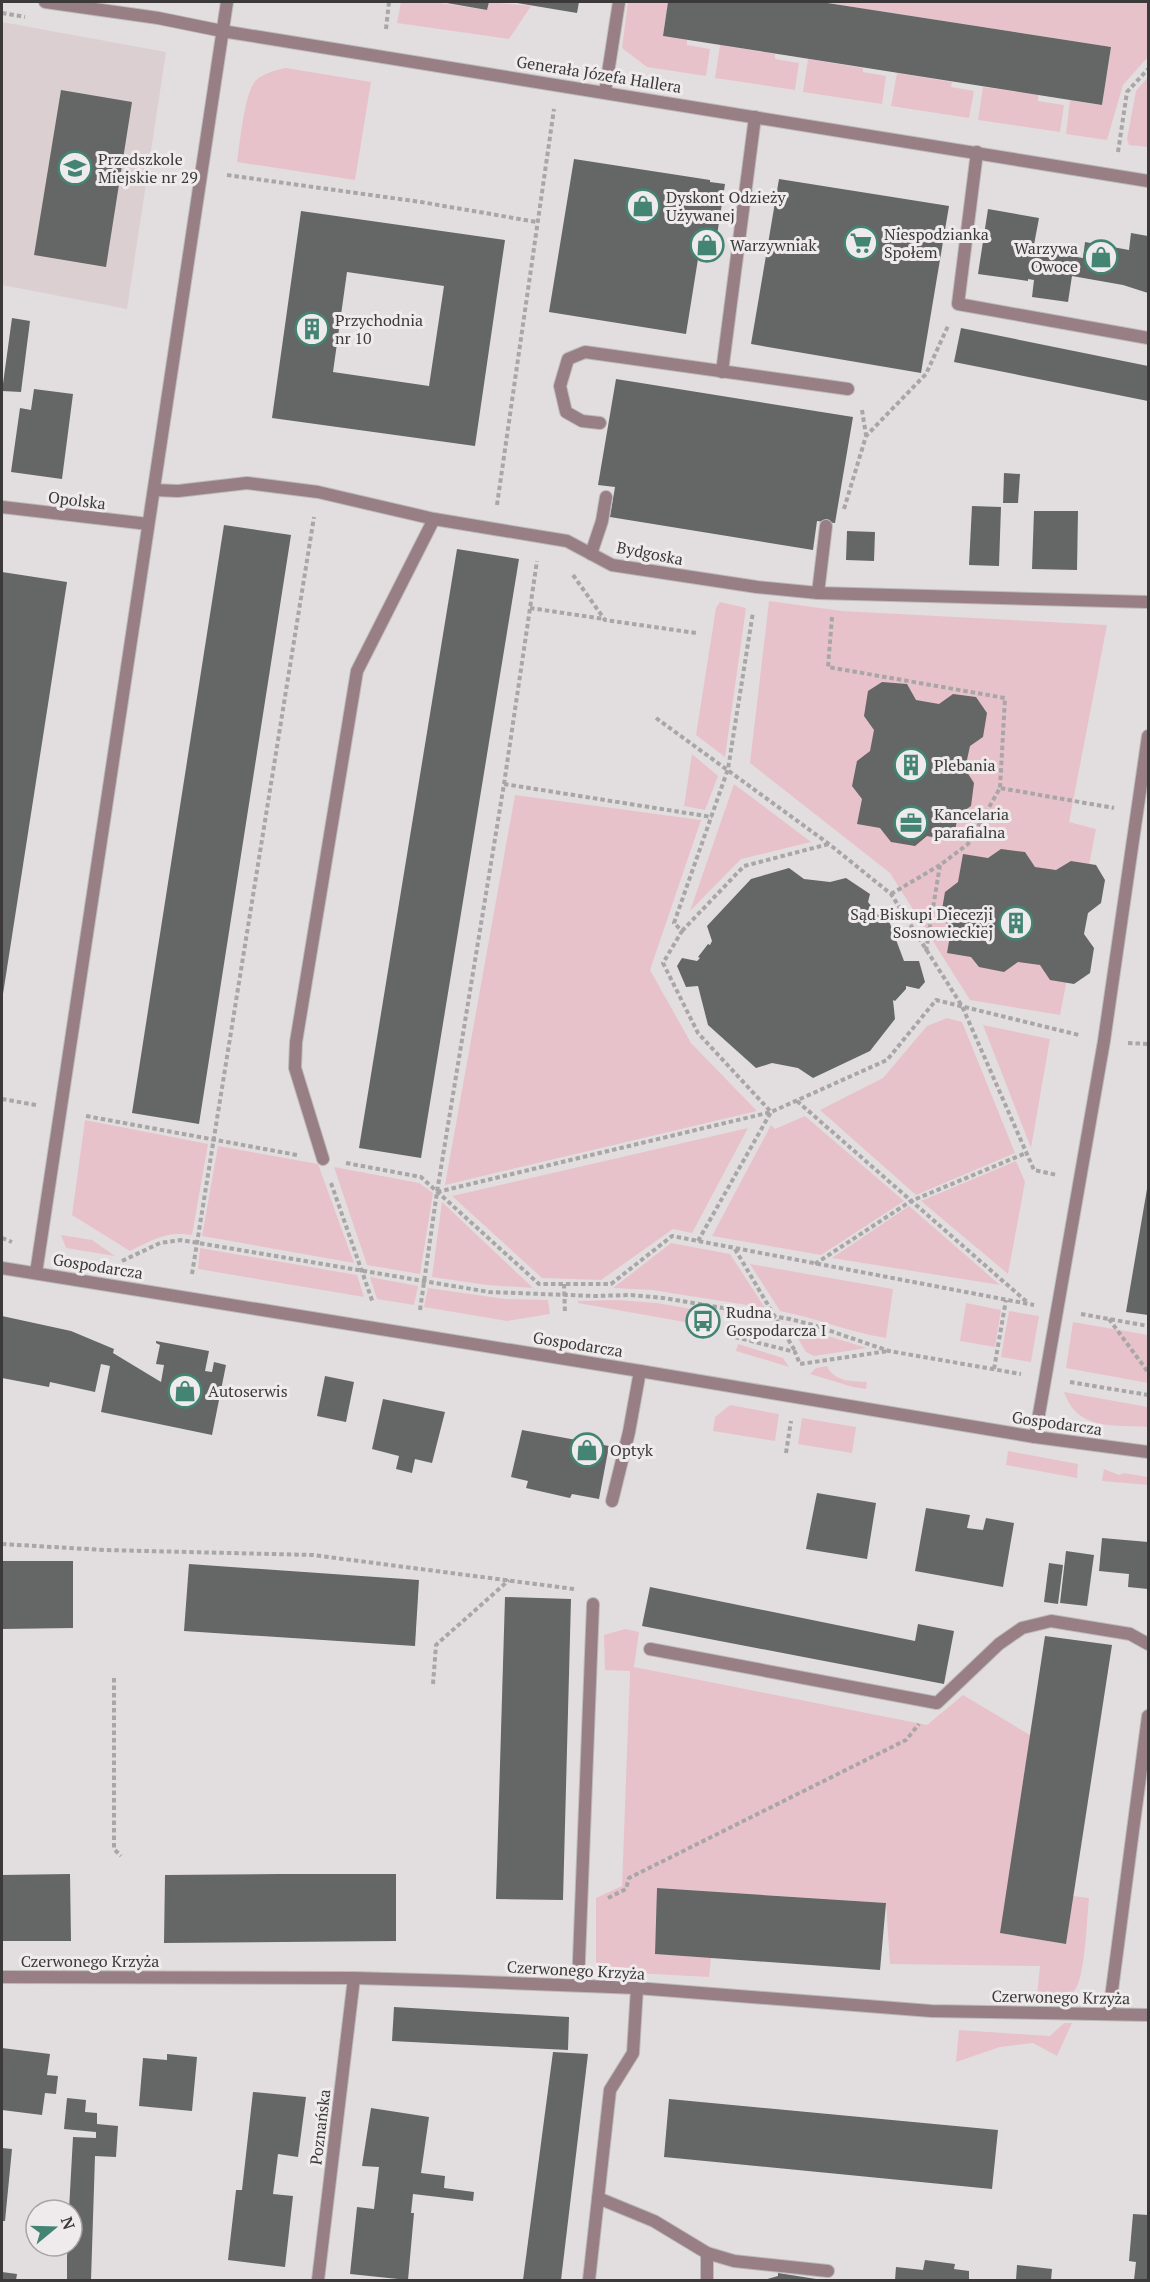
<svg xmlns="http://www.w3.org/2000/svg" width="1150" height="2282" viewBox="0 0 1150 2282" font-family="'PT Serif',serif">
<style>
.built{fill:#dccfd2}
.green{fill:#e8c2cb}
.building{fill:#646766;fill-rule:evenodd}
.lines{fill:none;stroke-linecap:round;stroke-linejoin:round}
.service-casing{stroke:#bdbaba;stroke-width:14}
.minor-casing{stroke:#bdbaba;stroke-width:14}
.path{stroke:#a9a6a7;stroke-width:4;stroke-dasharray:4.5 3;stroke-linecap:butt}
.service{stroke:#987f85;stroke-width:12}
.minor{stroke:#987f85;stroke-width:12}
.labels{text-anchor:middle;stroke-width:6;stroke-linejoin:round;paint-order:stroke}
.street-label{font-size:16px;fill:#3b3939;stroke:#efebec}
.poi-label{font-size:16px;fill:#3b3939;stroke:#efebec;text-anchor:start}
</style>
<rect width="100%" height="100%" fill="#e2dedf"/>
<polygon class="built" points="2,22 166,52 127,309 2,285"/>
<g class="green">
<polygon points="401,2 433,2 487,10 489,2 531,6 509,39 397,23"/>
<polygon points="628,2 668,2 663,36 687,40 687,45 710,49 706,76 647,67 622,48"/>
<polygon points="821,2 1148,2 1148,57 1123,85 1107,140 1066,134 1070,100 1102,105 1111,47"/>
<polygon points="720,45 775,54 775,59 799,63 795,90 715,78"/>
<polygon points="808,59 863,68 863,72 886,76 882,104 803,92"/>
<path d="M286 68 371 82 355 180 237 162C240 144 244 93 256 80 264 73 276 70 286 68Z"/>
<polygon points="897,73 952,82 951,87 974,91 969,118 891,106"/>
<polygon points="1148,77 1148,147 1129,145 1127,139 1136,91"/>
<polygon points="983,87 1038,95 1038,101 1064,105 1060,132 978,120"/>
<polygon points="769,601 842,611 1107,625 1069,822 1096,829 1060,1015 970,1000 890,873 750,763"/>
<polygon points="720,602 746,608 725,757 696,735 716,608"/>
<polygon points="692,754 718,776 705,810 684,806"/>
<polygon points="734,784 811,842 741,859 690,911"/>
<polygon points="515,795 701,820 650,970 691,1043 757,1111 445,1185"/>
<polygon points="947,1018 962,1022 1015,1153 916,1195 820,1110 883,1078 927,1026"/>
<polygon points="983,1025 1050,1039 1031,1148"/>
<polygon points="805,1116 904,1201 821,1255 712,1236 771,1125 775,1129"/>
<path d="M85 1120 208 1144 192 1235C166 1231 153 1240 130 1251L72 1215Z"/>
<polygon points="748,1128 692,1233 673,1229 601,1280 542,1278 452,1196"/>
<polygon points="218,1146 318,1164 354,1263 202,1236"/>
<polygon points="1016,1161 1025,1182 1008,1274 921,1201"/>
<polygon points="334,1167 419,1183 433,1193 420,1274 367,1265"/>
<polygon points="442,1202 533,1288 487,1285 432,1277"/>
<polygon points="909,1206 1000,1285 832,1258"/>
<polygon points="61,1235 92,1240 115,1256 66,1248"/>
<polygon points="671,1243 730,1254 765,1308 652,1290 613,1288"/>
<polygon points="200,1248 357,1275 364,1297 198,1269"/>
<path d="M750 1264 893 1289 886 1338C849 1332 816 1318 780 1311Z"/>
<polygon points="370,1277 418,1286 414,1305 377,1299"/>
<polygon points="428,1288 505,1299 548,1300 550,1314 507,1321 424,1307"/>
<polygon points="616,1300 657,1303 709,1312 707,1326 578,1303 578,1301"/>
<polygon points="966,1303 1001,1310 995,1347 960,1341"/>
<polygon points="1009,1311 1039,1316 1031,1362 1001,1357"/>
<polygon points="1073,1322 1148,1335 1148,1383 1066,1368"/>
<polygon points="789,1324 867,1348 814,1356 806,1352"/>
<polygon points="738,1344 783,1358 789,1367 736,1351"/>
<path d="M827 1366C834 1382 852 1381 867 1382L866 1389 853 1387 810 1374 816 1368Z"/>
<path d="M1064 1392 1148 1407V1427C1115 1425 1077 1431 1064 1392Z"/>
<polygon points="730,1405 779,1414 775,1441 713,1431 715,1417"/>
<polygon points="802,1418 856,1427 852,1453 798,1444"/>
<polygon points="1008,1451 1078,1464 1077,1478 1006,1465"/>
<polygon points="1104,1469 1119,1475 1124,1473 1148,1477 1148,1485 1102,1481"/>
<path d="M625 1629 639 1632 634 1667 927 1725 963 1695 1030 1735 1001 1933 1066 1944 1073 1896 1089 1898C1087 1916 1085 1981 1074 1991 1066 2000 1048 1996 1037 1995L1040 1966 890 1964 886 1903 658 1888 655 1954 711 1958 709 1977 596 1971V1898L622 1886 630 1671 605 1670 604 1635Z"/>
<polygon points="1064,2023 1072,2023 1057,2056 1033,2043 1000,2047 956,2062 959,2030 1050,2036"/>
</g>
<g class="building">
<polygon points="441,2 489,2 487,10"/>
<polygon points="511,2 579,2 577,13"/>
<polygon points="668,2 821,2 1111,47 1102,105 663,36"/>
<polygon points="61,90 132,102 106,267 34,255"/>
<polygon points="574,159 710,180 710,182 725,184 713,261 698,259 686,334 549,312"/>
<polygon points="779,179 949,206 921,373 751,344"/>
<polygon points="988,209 1039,218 1033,250 1039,251 1083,258 1085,242 1129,250 1131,233 1148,236 1148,293 1123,285 1072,276 1068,302 1032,297 1034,280 1028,279 1028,281 978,274"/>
<path d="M301 211 505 240 475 446 272 418ZM347 272 444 286 429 386 333 372Z"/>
<polygon points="12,318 30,321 21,392 2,391"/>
<polygon points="961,328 1148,366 1148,401 954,362"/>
<polygon points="616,379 853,417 835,523 817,521 813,550 610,517 615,487 598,485"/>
<polygon points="34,389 73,394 62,479 11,472 20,408 31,410"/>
<polygon points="1004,473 1020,474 1018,503 1003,503"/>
<polygon points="972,506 1001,507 999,566 969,565"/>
<polygon points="1034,511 1078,511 1077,570 1032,569"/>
<polygon points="224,525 291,535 199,1124 132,1113"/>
<polygon points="847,531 875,532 874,561 846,560"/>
<polygon points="457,549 519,559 421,1158 359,1148"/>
<polygon points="2,572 67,582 3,994 2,993"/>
<polygon points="882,682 907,684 916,700 939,704 953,694 976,697 987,713 983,737 970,746 965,769 974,783 971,806 958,815 953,841 927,836 915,846 891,842 880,828 857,824 862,799 852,786 857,761 870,751 874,730 864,716 868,691"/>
<polygon points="1001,849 1025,852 1035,867 1056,870 1071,861 1096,865 1105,880 1101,903 1088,913 1084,934 1094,948 1090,973 1074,984 1050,980 1040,965 1018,962 1004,972 979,967 971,957 947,953 951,930 941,915 945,892 958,882 963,854 988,858"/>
<polygon points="789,868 804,879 830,882 846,878 870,894 868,902 878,915 886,913 904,961 919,961 925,982 919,989 906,986 906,989 895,1001 893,1000 895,1019 870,1051 813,1078 798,1068 772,1063 756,1068 708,1025 698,986 686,987 677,966 682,958 697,961 700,958 698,957 708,944 710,945 712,941 707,926 751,879"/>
<polygon points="1147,1189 1148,1190 1148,1315 1126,1312"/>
<polygon points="2,1316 71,1331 114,1349 113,1353 161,1382 164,1365 156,1364 160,1345 156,1343 156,1341 209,1351 205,1371 212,1372 214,1362 226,1365 212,1435 101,1412 110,1366 101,1364 95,1392 50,1382 49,1387 2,1378"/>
<polygon points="325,1376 354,1382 346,1422 317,1416"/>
<polygon points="383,1399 445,1412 432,1463 415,1459 412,1473 396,1469 399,1456 372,1449"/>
<polygon points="522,1430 609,1446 599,1499 572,1494 570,1498 526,1488 528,1481 511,1477"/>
<polygon points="817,1493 876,1503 867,1559 806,1549"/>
<polygon points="926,1508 970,1515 967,1528 983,1530 986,1518 1014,1523 1003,1587 915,1571"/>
<polygon points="1102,1538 1148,1542 1148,1589 1128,1587 1129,1574 1099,1571"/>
<polygon points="1066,1551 1094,1555 1087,1606 1060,1603"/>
<polygon points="2,1561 73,1561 73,1628 2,1629"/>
<polygon points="1049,1563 1063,1565 1058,1604 1044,1602"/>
<polygon points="189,1564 419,1580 415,1646 184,1631"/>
<polygon points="650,1587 915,1641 918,1624 954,1631 944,1684 642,1626"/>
<polygon points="505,1597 571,1599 563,1900 496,1899"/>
<polygon points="1045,1636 1112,1645 1066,1944 1000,1933"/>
<polygon points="70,1874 71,1941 2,1941 2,1875"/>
<polygon points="280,1874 396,1874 396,1941 164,1943 165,1875"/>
<polygon points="657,1888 886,1903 880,1970 655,1954"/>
<polygon points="394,2007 569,2017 568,2050 392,2041"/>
<polygon points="2,2048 50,2054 47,2075 58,2076 56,2094 45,2093 42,2115 2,2110"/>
<polygon points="553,2052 588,2054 561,2280 523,2280"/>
<polygon points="167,2054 197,2057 192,2111 139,2106 143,2058 167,2060"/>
<polygon points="253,2092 306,2097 298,2157 278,2154 273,2194 293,2196 285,2267 228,2260 236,2190 242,2190"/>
<polygon points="67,2098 86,2100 85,2112 97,2113 97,2124 118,2126 116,2157 95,2156 91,2280 67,2280 67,2256 68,2246 72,2246 72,2210 69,2210 73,2137 96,2138 96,2132 64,2129"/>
<polygon points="669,2099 998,2130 992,2189 664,2157"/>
<polygon points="371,2108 429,2117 421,2173 445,2176 444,2188 474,2192 473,2201 413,2194 411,2213 414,2213 408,2280 350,2274 357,2207 374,2209 379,2167 362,2166"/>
<polygon points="2,2148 12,2149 5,2221 2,2221"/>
<polygon points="1133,2214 1148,2215 1148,2280 1134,2280 1136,2262 1129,2261"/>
<polygon points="925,2260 955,2264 954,2269 969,2271 969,2280 895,2280 896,2267 923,2270"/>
<polygon points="1017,2265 1052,2269 1051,2280 1016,2280"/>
<polygon points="2,2272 17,2274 16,2280 2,2280"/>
<polygon points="778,2273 816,2279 816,2280 764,2280 778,2276"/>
</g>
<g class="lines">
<g class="service-casing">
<g id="service">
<polyline points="605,92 619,2"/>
<polyline points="977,152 958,304 1148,338"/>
<polyline points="722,372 755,117"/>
<polyline points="600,423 582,421 566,412 560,386 568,359 585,352 848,389"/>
<polyline points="591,554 602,521 606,497"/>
<polyline points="818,593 826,526"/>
<polyline points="323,1159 295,1068 296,1042 357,671 434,519"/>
<polyline points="36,1273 227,2"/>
<polyline points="1035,1437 1104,1041 1148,736"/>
<polyline points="612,1501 629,1432 640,1371"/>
<polyline points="650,1649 937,1703 999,1644 1022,1628 1051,1621 1130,1634 1148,1644"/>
<polyline points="578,1985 593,1604"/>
<polyline points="1109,2013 1148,1716"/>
<polyline points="598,2198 654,2221 707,2253 734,2261 828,2271"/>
<polyline points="589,2280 610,2090 633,2053 637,1988"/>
<polyline points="707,2280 707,2253"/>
</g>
</g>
<g class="minor-casing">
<g id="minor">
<polyline points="45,2 158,18 222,31 1148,181"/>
<polyline points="154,490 178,491 247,483 318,492 434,519 567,541 612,565 757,587 818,593 1148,602"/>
<polyline points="2,507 148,524"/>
<polyline points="2,1268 640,1371 1035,1437 1148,1452"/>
<polyline points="2,1977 354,1978 457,1981 637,1988 931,2011 1148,2015"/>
<polyline points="318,2280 354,1978"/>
</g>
</g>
<g class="path">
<polyline points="2,13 25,17"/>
<polyline points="386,29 389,2"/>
<polyline points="1118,152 1127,92 1148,69"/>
<polyline points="227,175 421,202 537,222"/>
<polyline points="862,410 866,435"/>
<polyline points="497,505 554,109"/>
<polyline points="844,509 866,436 926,374 948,326"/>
<polyline points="573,575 605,620 696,633"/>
<polyline points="530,608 604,619"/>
<polyline points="832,617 828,667 1005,698 1000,788"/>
<polyline points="656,718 829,844 891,894 962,1006 1034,1170 1057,1175"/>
<polyline points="504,784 712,817"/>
<polyline points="891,894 940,865"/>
<polyline points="682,931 744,866 829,844"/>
<polyline points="926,951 940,865 968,844 1000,788 1114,808"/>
<polyline points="1128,1043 1148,1044"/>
<polyline points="2,1099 36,1105"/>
<polyline points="797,1101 1027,1302"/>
<polyline points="86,1116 297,1155"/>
<polyline points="346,1163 421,1177 539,1284 611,1284 672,1236 1034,1305"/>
<polyline points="331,1183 373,1303"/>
<polyline points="437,1192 771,1112 887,1060 936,1000 1079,1035"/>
<polyline points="2,1238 12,1242"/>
<polyline points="698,1241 771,1112 698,1033 663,963 682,931 674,923 728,769 753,612"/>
<polyline points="735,1249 795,1351"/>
<polyline points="122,1261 160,1243 181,1240 489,1292 594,1296 631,1295 663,1298 790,1319 813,1325 889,1351 1021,1374"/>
<polyline points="815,1264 911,1201 1026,1153"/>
<polyline points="192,1274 314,517"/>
<polyline points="564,1284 565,1313"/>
<polyline points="420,1310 437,1192 504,784 537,561"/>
<polyline points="1081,1314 1148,1326"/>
<polyline points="1109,1319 1148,1372"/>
<polyline points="735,1337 795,1352 800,1364 888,1351"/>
<polyline points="994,1369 1006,1300"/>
<polyline points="1070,1382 1148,1395"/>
<polyline points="786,1453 791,1421"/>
<polyline points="2,1544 104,1550 313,1555 574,1589"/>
<polyline points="114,1678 114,1849 121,1856"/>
<polyline points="433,1684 436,1645 509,1580"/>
<polyline points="608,1898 626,1889 629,1878 906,1740 919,1724"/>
</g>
<use href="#service" class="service"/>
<use href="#minor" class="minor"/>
</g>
<defs>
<g id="school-ring" transform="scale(1.725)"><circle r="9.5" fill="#efebec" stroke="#438473" stroke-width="1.5"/><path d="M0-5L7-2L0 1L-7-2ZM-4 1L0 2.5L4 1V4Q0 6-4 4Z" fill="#438473"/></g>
<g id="shop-ring" transform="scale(1.725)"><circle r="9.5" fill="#efebec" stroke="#438473" stroke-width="1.5"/><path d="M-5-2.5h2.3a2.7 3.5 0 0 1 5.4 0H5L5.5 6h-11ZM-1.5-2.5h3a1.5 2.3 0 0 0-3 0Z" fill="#438473"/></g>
<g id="supermarket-ring" transform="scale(1.725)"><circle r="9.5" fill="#efebec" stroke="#438473" stroke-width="1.5"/><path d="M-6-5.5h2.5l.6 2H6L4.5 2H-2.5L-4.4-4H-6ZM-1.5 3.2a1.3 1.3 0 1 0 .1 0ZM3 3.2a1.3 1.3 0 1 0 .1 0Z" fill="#438473"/></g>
<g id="building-ring" transform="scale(1.725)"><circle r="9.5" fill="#efebec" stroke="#438473" stroke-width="1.5"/><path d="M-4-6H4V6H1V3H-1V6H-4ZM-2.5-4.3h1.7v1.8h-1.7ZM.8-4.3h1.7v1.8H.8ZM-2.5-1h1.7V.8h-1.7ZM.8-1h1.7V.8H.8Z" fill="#438473"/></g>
<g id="office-ring" transform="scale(1.725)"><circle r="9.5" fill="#efebec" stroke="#438473" stroke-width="1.5"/><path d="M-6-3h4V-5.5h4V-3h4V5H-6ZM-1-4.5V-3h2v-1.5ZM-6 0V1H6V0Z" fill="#438473"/></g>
<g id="bus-ring" transform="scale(1.725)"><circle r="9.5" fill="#efebec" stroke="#438473" stroke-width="1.5"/><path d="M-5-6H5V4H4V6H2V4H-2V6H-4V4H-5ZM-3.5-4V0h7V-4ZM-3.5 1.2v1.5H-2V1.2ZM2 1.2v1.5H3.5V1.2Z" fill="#438473"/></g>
</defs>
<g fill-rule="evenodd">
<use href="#school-ring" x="75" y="168"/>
<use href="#shop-ring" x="643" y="206"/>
<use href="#supermarket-ring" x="861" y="243"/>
<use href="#shop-ring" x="707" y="245"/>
<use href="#shop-ring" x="1101" y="257"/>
<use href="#building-ring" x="312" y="329"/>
<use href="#building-ring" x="911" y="765"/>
<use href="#office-ring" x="911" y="823"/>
<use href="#building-ring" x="1016" y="923"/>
<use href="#bus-ring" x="703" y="1321"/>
<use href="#shop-ring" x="185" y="1391"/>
<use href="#shop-ring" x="587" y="1450"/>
</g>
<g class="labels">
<g class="street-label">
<text transform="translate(599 74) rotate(9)" y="6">Generała Józefa Hallera</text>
<text transform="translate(77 500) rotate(7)" y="6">Opolska</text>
<text transform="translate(650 553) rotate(11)" y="6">Bydgoska</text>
<text transform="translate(98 1266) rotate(9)" y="6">Gospodarcza</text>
<text transform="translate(578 1344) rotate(9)" y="6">Gospodarcza</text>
<text transform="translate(1057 1423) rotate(8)" y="6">Gospodarcza</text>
<text x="90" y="1967">Czerwonego Krzyża</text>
<text transform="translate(576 1970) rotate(3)" y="6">Czerwonego Krzyża</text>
<text transform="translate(1061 1997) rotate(1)" y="6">Czerwonego Krzyża</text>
<text transform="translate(320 2127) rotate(-83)" y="6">Poznańska</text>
</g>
<g class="poi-label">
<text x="98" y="165">Przedszkole<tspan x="98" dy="18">Miejskie nr 29</tspan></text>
<text x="666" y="203">Dyskont Odzieży<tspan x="666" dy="18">Używanej</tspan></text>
<text x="884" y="240">Niespodzianka<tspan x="884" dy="18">Społem</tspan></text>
<text x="730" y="251">Warzywniak</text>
<text x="1078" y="254" text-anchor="end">Warzywa<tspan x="1078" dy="18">Owoce</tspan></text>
<text x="335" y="326">Przychodnia<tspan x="335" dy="18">nr 10</tspan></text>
<text x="934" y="771">Plebania</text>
<text x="934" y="820">Kancelaria<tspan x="934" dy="18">parafialna</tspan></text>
<text x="993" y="920" text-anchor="end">Sąd Biskupi Diecezji<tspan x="993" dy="18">Sosnowieckiej</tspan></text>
<text x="726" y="1318">Rudna<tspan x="726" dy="18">Gospodarcza I</tspan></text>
<text x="208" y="1397">Autoserwis</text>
<text x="610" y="1456">Optyk</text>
</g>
</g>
<rect width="1150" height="2282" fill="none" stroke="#3b3939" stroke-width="6"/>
<g transform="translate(54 2228) rotate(71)"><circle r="28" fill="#efebec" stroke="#a7a4a4" stroke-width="1.5"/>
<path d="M0-4.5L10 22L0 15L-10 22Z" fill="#438473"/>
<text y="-9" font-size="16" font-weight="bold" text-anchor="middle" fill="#3b3939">N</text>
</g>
</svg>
